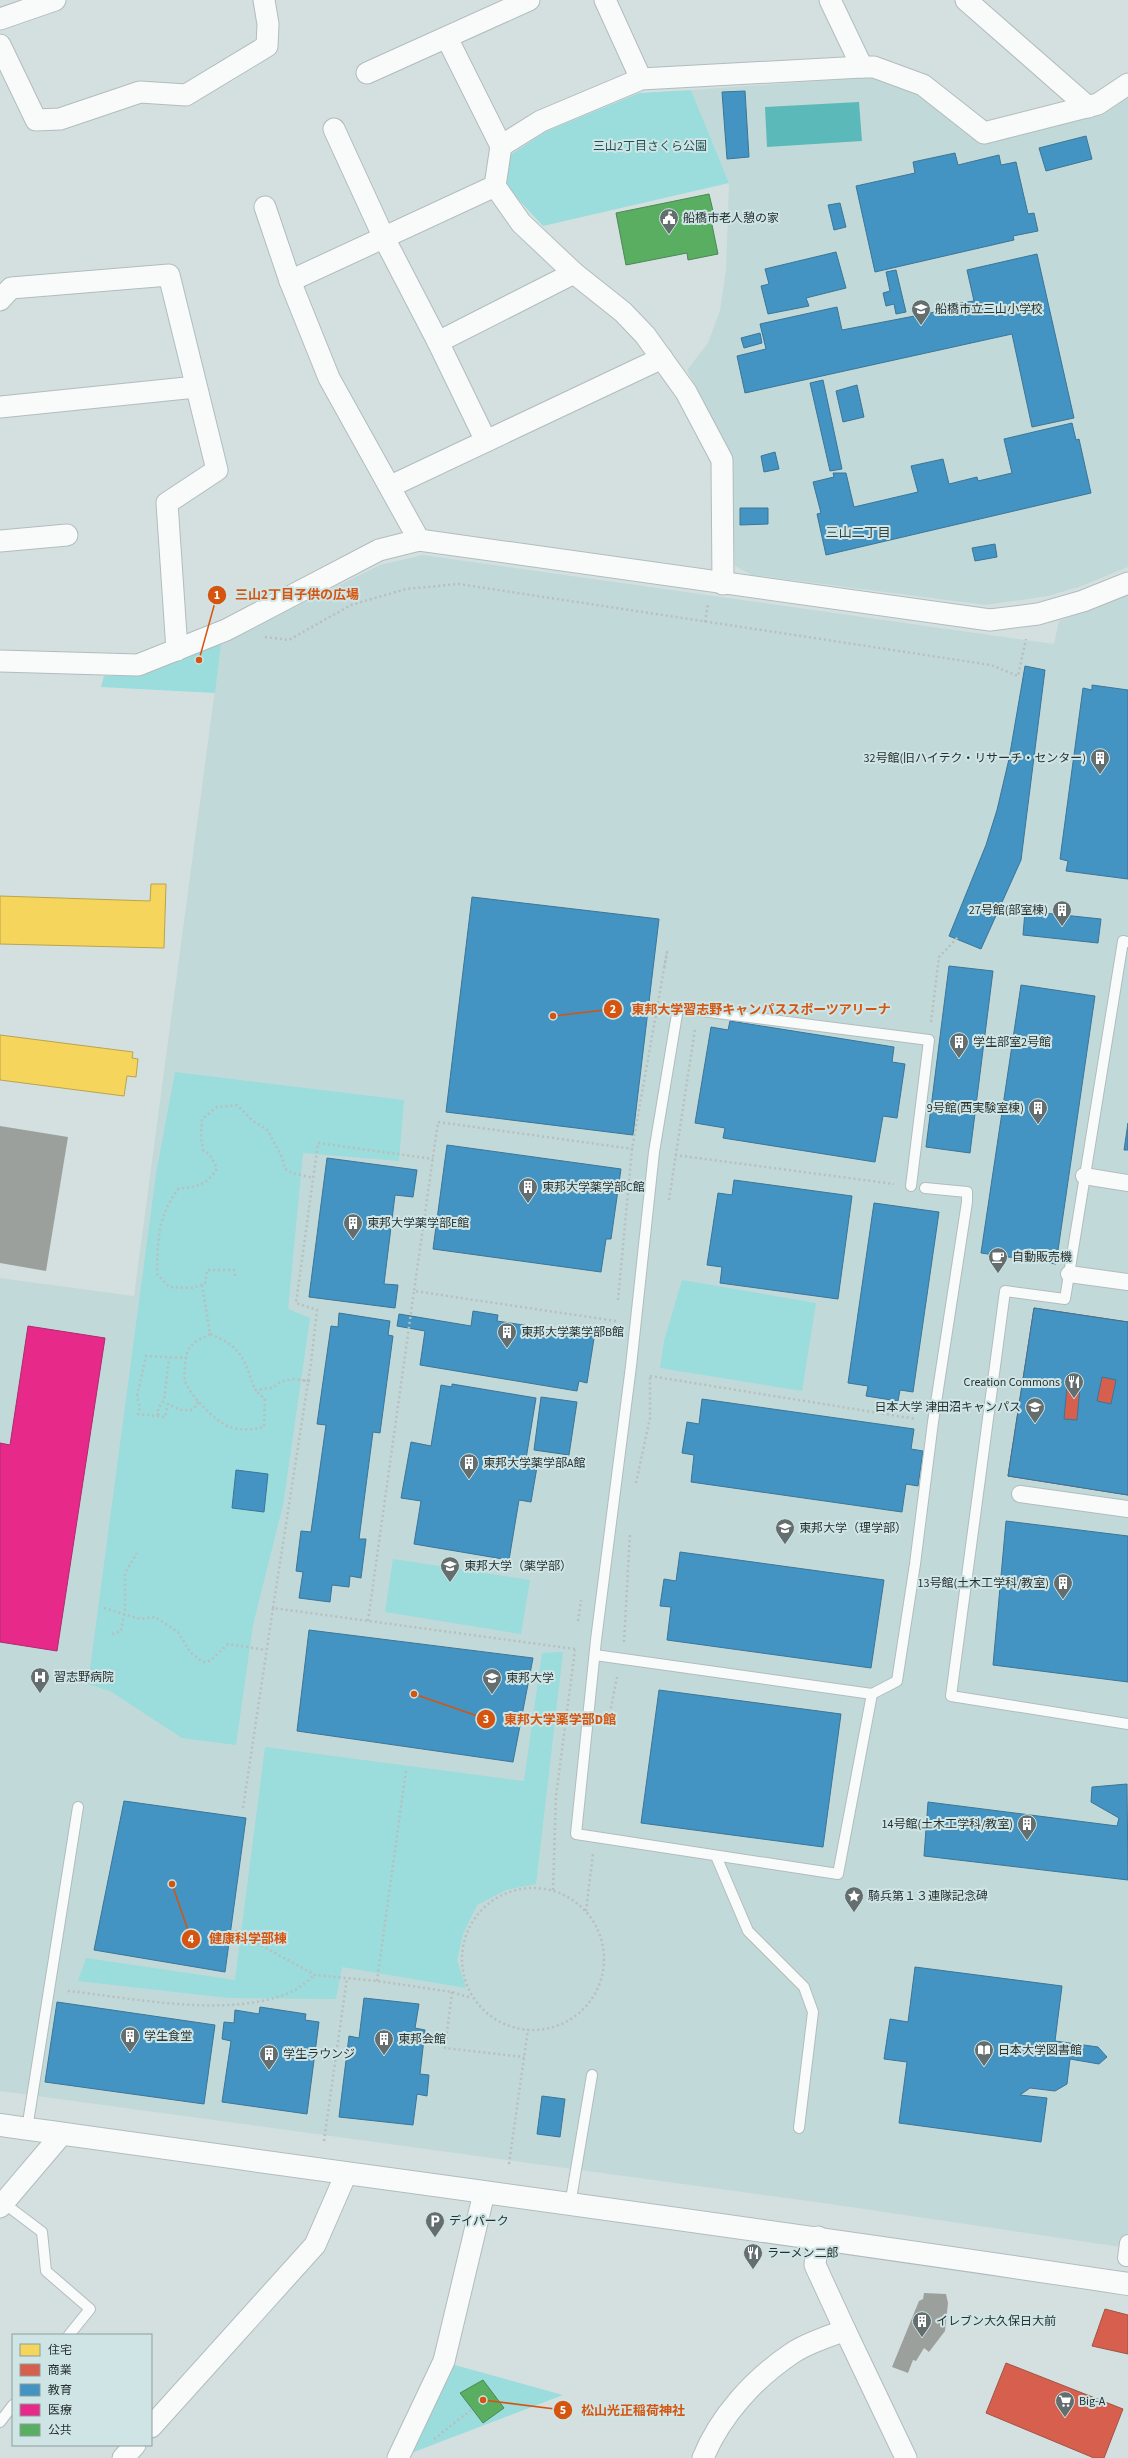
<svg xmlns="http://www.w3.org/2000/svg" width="1128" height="2458" viewBox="0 0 1128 2458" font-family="'Source Sans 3','Noto Sans JP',sans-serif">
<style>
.built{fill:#c2d9d9}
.green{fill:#9bdcdc}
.water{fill:#5cb9ba}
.homes{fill:#f6d55c;stroke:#b8a44f}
.shops{fill:#d6604d;stroke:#a25245}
.schools{fill:#4393c3;stroke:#3b7697;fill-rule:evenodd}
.health{fill:#e7298a;stroke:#ae2b6f}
.public{fill:#5aae61;stroke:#4b8853}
.building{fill:#9ca09d}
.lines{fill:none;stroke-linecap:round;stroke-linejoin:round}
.service-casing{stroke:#b2bcbc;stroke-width:12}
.pedestrian-casing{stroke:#b2bcbc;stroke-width:18}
.minor-casing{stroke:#b2bcbc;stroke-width:23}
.tertiary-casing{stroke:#b2bcbc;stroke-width:24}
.path{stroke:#b9bebe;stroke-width:2.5;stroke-dasharray:2 3;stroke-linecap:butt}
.service{stroke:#f9fafa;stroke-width:10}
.pedestrian{stroke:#f9fafa;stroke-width:16}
.minor{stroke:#f9fafa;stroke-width:21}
.tertiary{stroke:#f9fafa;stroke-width:22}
.labels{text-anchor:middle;stroke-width:4;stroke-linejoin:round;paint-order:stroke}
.park-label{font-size:12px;fill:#1f5252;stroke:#cfe5e5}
.poi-label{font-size:12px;fill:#283131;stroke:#cfe5e5;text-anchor:start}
.neighbourhood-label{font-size:13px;fill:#314444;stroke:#cfe5e5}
.leader{fill:none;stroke:#d55510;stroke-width:1.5}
.callout-dot{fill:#d55510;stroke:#cfe5e5;stroke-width:1.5}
.mark-label{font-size:12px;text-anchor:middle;font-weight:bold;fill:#fff}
.callout-label{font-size:13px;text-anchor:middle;font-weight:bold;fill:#d55510;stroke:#cfe5e5;stroke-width:4;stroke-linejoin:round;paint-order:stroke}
</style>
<rect width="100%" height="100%" fill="#d4e0e0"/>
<g class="built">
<polygon points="874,77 918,93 983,142 1103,115 1128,98 1128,567 1079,587 1048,596 986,605 752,575 735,566 730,456 687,370 708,343 720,310 726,270 729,183 691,90"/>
<polygon points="423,555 1054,644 1059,621 1128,594 1128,2248 830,2204 0,2091 0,1278 134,1296 221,644 380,565"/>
</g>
<g class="green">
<polygon points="691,90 729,183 543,226 506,186 507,157 547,131 639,93"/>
<polygon points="221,644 215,693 101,687 104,676 137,675"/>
<polygon points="175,1072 404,1100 399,1161 303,1153 288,1309 310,1318 283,1505 253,1625 236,1745 182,1738 110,1691 88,1684 156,1174"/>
<polygon points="682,1280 816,1303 802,1391 660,1368 664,1341"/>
<polygon points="393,1559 530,1580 521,1634 385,1612"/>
<polygon points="563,1652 536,1884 506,1890 477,1905 463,1934 457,1960 466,1988 342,1967 336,1999 228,1998 78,1981 86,1958 235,1980 265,1747 524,1781 542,1653"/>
<polygon points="451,2364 563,2395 406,2455"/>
</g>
<polygon class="water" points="859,102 862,141 767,147 765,107"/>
<g class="homes">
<polygon points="151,884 166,884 164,948 0,944 0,896 150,901"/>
<polygon points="0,1035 133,1052 132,1058 138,1059 136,1077 127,1076 124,1096 0,1080"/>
</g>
<g class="shops">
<polygon points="1034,1308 1128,1322 1128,1495 1008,1476"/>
<polygon points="1105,2309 1128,2315 1128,2354 1092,2346"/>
<polygon points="1006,2363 1123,2409 1104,2458 1094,2458 986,2413"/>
</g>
<g class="schools">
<polygon points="745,91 749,157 727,159 722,92"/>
<polygon points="1086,136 1092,159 1046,171 1039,148"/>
<polygon points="955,153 958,165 999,155 1001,165 1016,162 1028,214 1034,213 1038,231 1013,236 1014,240 875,272 856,186 915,173 913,162"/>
<polygon points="840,203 846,227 834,230 828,205"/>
<polygon points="836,252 846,288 806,298 809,306 768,314 761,286 769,284 765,269"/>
<polygon points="1037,254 1074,418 1032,427 1012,334 745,393 737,356 766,349 760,324 837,307 842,330 961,307 960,303 974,301 967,270"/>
<polygon points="896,270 906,312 896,314 894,304 886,306 883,293 890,291 886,272"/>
<polygon points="760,333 762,343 744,348 741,338"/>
<polygon points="823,380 842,469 830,471 810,383"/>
<polygon points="857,385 864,417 843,422 836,391"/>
<polygon points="1072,423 1076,440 1079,439 1091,493 826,555 817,514 821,513 813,482 834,477 833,473 846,473 854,507 918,492 911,466 943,459 949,484 977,477 978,481 1012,473 1004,439"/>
<polygon points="775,452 779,469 764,472 761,456"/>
<polygon points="740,508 768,508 768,524 740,525"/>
<polygon points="995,544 997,557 975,561 972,548"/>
<polygon points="1025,666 1045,670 1021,860 981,949 949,936 986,845 997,810 1009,759"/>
<polygon points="1092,685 1128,690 1128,879 1066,871 1068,861 1060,859 1083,688 1092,690"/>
<polygon points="472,897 659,919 633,1135 446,1112"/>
<polygon points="1025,911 1101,919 1098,943 1023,935"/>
<polygon points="949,966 993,971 970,1153 926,1147"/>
<polygon points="1021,985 1095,996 1056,1264 981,1253"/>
<polygon points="730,1021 894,1047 892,1062 905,1064 897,1118 883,1116 875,1162 723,1138 725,1128 695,1123 711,1027 728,1030"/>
<polygon points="1128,1123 1128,1150 1124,1150"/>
<polygon points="447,1145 621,1169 611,1239 606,1239 601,1272 433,1249"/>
<polygon points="327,1158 417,1170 413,1197 395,1195 384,1284 398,1285 395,1308 309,1297"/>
<polygon points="734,1180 852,1196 838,1299 720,1283 722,1267 707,1265 718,1193 732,1195"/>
<polygon points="874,1203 939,1212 913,1392 900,1390 898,1401 866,1396 868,1386 848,1383"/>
<path d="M1034 1308 1128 1322V1495L1008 1476ZM1068 1374 1081 1376 1077 1420 1064 1419ZM1102 1377 1116 1380 1111 1404 1097 1401Z"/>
<polygon points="473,1311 498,1315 497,1321 569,1332 570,1328 595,1332 587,1383 579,1381 577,1391 420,1365 425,1331 397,1326 399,1314 471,1326"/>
<polygon points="339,1313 390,1321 388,1335 393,1336 380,1433 373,1432 359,1539 366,1539 361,1578 350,1576 349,1587 332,1585 330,1602 299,1598 303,1572 296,1571 301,1531 311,1532 326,1425 317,1424 331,1326 338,1327"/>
<polygon points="452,1384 536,1398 526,1459 538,1461 531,1502 519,1500 509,1560 414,1544 421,1501 401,1498 411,1442 431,1446 441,1385 452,1387"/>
<polygon points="541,1397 577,1402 569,1455 534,1450"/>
<polygon points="702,1399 914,1429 911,1449 923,1451 918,1486 906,1484 902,1512 691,1482 694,1455 682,1453 687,1422 699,1424"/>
<polygon points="236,1470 268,1474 264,1512 232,1508"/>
<polygon points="1006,1521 1128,1536 1128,1682 993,1665"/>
<polygon points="680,1552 884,1580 871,1668 667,1640 671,1607 660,1606 664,1579 676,1581"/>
<polygon points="309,1630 533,1658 513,1762 297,1731"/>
<polygon points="659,1690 841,1714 823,1847 641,1823"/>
<polygon points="1127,1784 1128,1880 924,1856 928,1802 1117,1826 1119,1818 1091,1802 1092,1787"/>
<polygon points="124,1801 246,1818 225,1972 94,1950"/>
<polygon points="915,1967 1062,1986 1055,2041 1098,2047 1107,2057 1099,2064 1070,2059 1067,2084 1055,2091 1030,2088 1020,2095 1047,2098 1041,2142 899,2123 907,2062 884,2059 890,2019 908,2022"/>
<polygon points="364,1998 419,2004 415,2028 425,2030 420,2074 429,2075 427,2096 417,2094 413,2125 339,2117 349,2036 359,2038"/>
<polygon points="57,2002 215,2025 204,2104 45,2082"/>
<polygon points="260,2007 306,2014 305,2020 319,2022 307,2114 222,2102 231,2041 222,2039 224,2022 234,2023 235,2010 259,2014"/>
<polygon points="542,2096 565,2099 560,2137 537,2134"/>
</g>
<polygon class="health" points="28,1326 105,1338 57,1651 0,1642 0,1443 10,1445"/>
<g class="public">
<polygon points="709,194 714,215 710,215 718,254 688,260 687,253 626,265 616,213"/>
<polygon points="483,2380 504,2408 483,2423 460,2393"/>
</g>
<g class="building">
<polygon points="0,1126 68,1137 46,1271 0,1263"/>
<polygon points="924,2293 946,2294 948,2303 945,2331 929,2352 924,2348 916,2361 913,2360 908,2373 892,2367 919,2301 923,2299"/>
</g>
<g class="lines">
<g class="service-casing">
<g id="service">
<polyline points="1128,942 1123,941 1065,1299 1005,1291 951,1696 1128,1724"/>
<polyline points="911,1186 929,1040 678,1008 654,1152 631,1366 596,1640 576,1834 838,1874 872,1694 897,1681 915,1564 933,1422 967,1202 967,1192 925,1188"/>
<polyline points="595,1655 872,1694"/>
<polyline points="716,1856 748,1931 804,1987 813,2012 799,2128"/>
<polyline points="27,2129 78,1807"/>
<polyline points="5,2204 42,2232 46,2271 90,2309 69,2335"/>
<polyline points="570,2205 592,2075"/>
<polyline points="0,2422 13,2405"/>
</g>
</g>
<g class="pedestrian-casing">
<g id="pedestrian">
<polyline points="1084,1176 1128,1183"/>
<polyline points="1069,1274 1128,1282"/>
<polyline points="1020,1494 1128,1509"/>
<polyline points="1126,2258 1128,2243"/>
</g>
</g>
<g class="minor-casing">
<g id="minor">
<polyline points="605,0 641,79"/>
<polyline points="830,0 862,67"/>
<polyline points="966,0 1088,107"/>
<polyline points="0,19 55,0"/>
<polyline points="447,38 501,146"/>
<polyline points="0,45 36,120 60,119 140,92 186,95 267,46 268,24 264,0"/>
<polyline points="367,73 529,0"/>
<polyline points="334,129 384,238 438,342 486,441"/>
<polyline points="265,207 290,281 329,378 419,540"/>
<polyline points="290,281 495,186"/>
<polyline points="0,300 11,288 169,275 217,470 167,503 177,650"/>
<polyline points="438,342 574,273"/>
<polyline points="0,407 196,387"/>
<polyline points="391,486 662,358"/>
<polyline points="0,541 67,535"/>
<polyline points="723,584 722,460 686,392 645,335 623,312 574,273 521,223 495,186 501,146 541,121 641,79 862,67 874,67 923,85 984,133 1098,104 1128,84"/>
<polyline points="0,661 138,665 226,630 379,550 419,540 990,620 1038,614 1083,601 1128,583"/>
<polyline points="0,2207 62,2134"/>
<polyline points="845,2330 906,2458"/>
<polyline points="151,2427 315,2245 346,2174"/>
<polyline points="123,2458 135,2445"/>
<polyline points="398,2458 444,2361 484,2193"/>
<path d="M703 2458C720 2416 754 2379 791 2354 806 2343 828 2337 845 2330L815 2265 818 2237"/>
</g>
</g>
<g class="tertiary-casing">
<path id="tertiary" d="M0 2125C376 2178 753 2227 1128 2284"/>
</g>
<g class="path">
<polyline points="705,622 708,604"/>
<polyline points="265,637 289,640 351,605 406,589 459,584 991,665 1018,676 1026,639"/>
<polyline points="931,1022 939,957 959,936"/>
<polyline points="675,1155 894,1184"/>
<polyline points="669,1200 695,1029"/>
<path d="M235 1276 234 1270H207L205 1284 192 1288 169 1287 157 1274C158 1239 157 1217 179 1188 197 1188 208 1184 217 1168L210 1155 203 1150 201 1136 202 1119 217 1107 237 1105 253 1121 269 1131C273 1145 284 1154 284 1168L292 1173 313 1178"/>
<path d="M202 1285 210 1334C243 1347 244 1360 255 1390L272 1388 280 1382 292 1379 309 1381 300 1380"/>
<polyline points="618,1300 632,1149 667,952 664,969"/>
<polyline points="616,1321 414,1291 438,1122 633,1149"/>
<path d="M210 1334C203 1338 192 1342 188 1350 185 1356 184 1375 185 1381 189 1395 217 1423 230 1427 241 1431 254 1429 264 1427L265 1399 255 1390"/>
<polyline points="187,1358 146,1356 137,1396 140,1408 138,1414 165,1417 168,1404 180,1410 191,1410 197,1405 198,1400"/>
<polyline points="650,1376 916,1419"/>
<polyline points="158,1413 158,1417 158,1408 164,1401 169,1358"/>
<polyline points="636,1483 650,1418 650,1375"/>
<polyline points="104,1608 140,1619 155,1617 178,1632 190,1652 203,1662 210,1661 228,1644 266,1650"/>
<polyline points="273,1608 311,1363 317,1310 296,1303 318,1143 433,1159"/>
<polyline points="368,1621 414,1291"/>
<polyline points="578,1621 581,1600"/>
<polyline points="112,1634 121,1631 125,1610 125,1573 137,1553"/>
<polyline points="624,1642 630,1533"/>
<polyline points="608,1723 617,1677"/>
<polyline points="243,1808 273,1608 575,1649"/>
<circle cx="533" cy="1959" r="71"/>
<polyline points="553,1890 556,1796 575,1650"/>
<polyline points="586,1911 593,1854"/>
<polyline points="235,1931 315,1975 377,1981 452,1992 471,1998"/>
<polyline points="377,1981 406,1770"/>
<path d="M68 1991C134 1998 229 2019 291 1992 299 1989 308 1980 315 1975"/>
<polyline points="452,1992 445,2048 524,2057"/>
<polyline points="324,2141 347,1978"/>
<polyline points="509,2164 528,2029"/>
<polyline points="434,2439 472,2409"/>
</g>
<use href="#service" class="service"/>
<use href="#pedestrian" class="pedestrian"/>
<use href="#minor" class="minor"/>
<use href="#tertiary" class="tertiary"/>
</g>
<defs>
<g id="civic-pin" transform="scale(1)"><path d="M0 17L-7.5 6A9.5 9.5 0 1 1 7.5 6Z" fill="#646e6e" stroke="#cfe5e5"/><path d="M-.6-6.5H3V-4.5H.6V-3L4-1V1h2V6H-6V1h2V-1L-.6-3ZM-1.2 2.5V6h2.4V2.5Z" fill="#fff"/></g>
<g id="school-pin" transform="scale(1)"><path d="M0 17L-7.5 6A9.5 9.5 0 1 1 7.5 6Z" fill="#646e6e" stroke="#cfe5e5"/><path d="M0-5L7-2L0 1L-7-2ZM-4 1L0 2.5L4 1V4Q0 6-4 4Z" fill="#fff"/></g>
<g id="building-pin" transform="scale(1)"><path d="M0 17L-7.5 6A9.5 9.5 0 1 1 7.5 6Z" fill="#646e6e" stroke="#cfe5e5"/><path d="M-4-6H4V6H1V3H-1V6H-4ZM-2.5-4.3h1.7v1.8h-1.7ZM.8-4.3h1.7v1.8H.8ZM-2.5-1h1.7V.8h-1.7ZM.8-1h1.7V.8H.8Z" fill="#fff"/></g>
<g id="cafe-pin" transform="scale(1)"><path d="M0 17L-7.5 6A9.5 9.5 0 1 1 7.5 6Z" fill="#646e6e" stroke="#cfe5e5"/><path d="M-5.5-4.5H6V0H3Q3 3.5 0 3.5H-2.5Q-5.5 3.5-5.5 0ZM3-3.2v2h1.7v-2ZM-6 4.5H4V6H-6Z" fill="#fff"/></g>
<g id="restaurant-pin" transform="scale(1)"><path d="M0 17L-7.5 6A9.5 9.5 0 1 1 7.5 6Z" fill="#646e6e" stroke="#cfe5e5"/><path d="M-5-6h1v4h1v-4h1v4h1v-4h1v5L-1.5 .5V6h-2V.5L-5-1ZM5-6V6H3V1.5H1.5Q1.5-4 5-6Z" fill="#fff"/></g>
<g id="university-pin" transform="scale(1)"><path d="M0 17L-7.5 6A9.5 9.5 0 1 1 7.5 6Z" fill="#646e6e" stroke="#cfe5e5"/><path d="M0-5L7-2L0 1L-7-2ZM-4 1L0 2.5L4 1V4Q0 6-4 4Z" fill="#fff"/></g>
<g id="hospital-pin" transform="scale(1)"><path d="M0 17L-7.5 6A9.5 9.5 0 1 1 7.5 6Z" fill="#646e6e" stroke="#cfe5e5"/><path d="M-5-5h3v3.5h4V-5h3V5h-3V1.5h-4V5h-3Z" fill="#fff"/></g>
<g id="sight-pin" transform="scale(1)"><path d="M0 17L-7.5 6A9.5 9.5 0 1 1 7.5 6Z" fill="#646e6e" stroke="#cfe5e5"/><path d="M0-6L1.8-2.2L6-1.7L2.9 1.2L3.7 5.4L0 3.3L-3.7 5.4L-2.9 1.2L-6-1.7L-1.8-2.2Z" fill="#fff"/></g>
<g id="library-pin" transform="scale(1)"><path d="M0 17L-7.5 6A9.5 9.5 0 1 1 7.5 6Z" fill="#646e6e" stroke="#cfe5e5"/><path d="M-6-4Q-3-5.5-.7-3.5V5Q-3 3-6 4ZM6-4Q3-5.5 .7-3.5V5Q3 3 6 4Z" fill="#fff"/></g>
<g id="parking-pin" transform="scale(1)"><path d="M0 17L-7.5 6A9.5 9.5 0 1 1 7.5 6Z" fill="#646e6e" stroke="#cfe5e5"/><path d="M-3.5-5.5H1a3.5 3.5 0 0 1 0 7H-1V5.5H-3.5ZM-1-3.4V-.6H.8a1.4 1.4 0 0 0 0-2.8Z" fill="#fff"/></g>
<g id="supermarket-pin" transform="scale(1)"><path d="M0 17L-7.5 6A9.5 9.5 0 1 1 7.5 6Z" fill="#646e6e" stroke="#cfe5e5"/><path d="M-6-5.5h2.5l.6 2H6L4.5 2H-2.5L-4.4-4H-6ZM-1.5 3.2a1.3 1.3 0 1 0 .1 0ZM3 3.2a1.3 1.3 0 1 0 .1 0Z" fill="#fff"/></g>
</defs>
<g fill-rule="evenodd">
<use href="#civic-pin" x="669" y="218"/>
<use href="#school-pin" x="921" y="309"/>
<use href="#building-pin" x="1100" y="758"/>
<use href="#building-pin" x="1062" y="910"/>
<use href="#building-pin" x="959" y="1042"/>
<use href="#building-pin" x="1038" y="1108"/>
<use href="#building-pin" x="528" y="1187"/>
<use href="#building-pin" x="353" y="1223"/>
<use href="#cafe-pin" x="998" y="1257"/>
<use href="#building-pin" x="507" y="1332"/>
<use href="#restaurant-pin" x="1074" y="1382"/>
<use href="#university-pin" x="1035" y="1407"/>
<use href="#building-pin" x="469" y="1463"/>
<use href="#university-pin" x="785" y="1528"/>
<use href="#university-pin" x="450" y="1566"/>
<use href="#building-pin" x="1063" y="1583"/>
<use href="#hospital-pin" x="40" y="1677"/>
<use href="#university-pin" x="492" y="1678"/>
<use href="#building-pin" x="1027" y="1824"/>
<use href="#sight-pin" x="854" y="1896"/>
<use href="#building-pin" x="130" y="2036"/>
<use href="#building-pin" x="384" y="2039"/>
<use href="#library-pin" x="984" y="2050"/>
<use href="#building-pin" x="269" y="2054"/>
<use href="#parking-pin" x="435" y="2221"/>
<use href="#restaurant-pin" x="753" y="2253"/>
<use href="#building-pin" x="922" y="2321"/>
<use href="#supermarket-pin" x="1065" y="2401"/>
</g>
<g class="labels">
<g class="park-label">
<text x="650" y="150">三山2丁目さくら公園</text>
</g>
<g class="poi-label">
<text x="683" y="222">船橋市老人憩の家</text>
<text x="935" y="313">船橋市立三山小学校</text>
<text x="1086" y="762" text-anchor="end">32号館(旧ハイテク・リサーチ・センター)</text>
<text x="1048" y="914" text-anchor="end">27号館(部室棟)</text>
<text x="973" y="1046">学生部室2号館</text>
<text x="1024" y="1112" text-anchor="end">9号館(西実験室棟)</text>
<text x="542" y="1191">東邦大学薬学部C館</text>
<text x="367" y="1227">東邦大学薬学部E館</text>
<text x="1012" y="1261">自動販売機</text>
<text x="521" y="1336">東邦大学薬学部B館</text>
<text x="1060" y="1386" text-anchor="end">Creation Commons</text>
<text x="1021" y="1411" text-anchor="end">日本大学 津田沼キャンパス</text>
<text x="483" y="1467">東邦大学薬学部A館</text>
<text x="799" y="1532">東邦大学（理学部）</text>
<text x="464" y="1570">東邦大学（薬学部）</text>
<text x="1049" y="1587" text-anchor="end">13号館(土木工学科/教室)</text>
<text x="54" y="1681">習志野病院</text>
<text x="506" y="1682">東邦大学</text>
<text x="1013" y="1828" text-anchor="end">14号館(土木工学科/教室)</text>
<text x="868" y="1900">騎兵第１３連隊記念碑</text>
<text x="144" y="2040">学生食堂</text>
<text x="398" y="2043">東邦会館</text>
<text x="998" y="2054">日本大学図書館</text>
<text x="283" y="2058">学生ラウンジ</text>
<text x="449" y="2225">デイパーク</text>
<text x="767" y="2257">ラーメン二郎</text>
<text x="936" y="2325">イレブン大久保日大前</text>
<text x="1079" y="2405">Big-A</text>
</g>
<g class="neighbourhood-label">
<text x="858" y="537">三山二丁目</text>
</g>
</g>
<path class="leader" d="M199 660L217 595M553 1016L613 1009M414 1694L486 1719M172 1884L191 1939M483 2400L563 2410"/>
<g class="callout-dot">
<circle cx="199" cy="660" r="4"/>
<circle cx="553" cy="1016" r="4"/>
<circle cx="414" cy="1694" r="4"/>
<circle cx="172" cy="1884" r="4"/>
<circle cx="483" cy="2400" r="4"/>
<circle cx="217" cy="595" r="10"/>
<circle cx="613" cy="1009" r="10"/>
<circle cx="486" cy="1719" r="10"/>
<circle cx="191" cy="1939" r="10"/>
<circle cx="563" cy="2410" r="10"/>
</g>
<g class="mark-label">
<text x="217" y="599">1</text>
<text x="613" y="1013">2</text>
<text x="486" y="1723">3</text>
<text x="191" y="1943">4</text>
<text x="563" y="2414">5</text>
</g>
<g class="callout-label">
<text x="297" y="599">三山2丁目子供の広場</text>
<text x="761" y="1014">東邦大学習志野キャンパススポーツアリーナ</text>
<text x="560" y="1724">東邦大学薬学部D館</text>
<text x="248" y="1943">健康科学部棟</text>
<text x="633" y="2415">松山光正稲荷神社</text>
</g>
<rect x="12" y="2334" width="140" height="112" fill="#cfe5e5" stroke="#8c9d9d"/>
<rect x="20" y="2344" width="20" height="12" fill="#f6d55c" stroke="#8c9d9d"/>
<text x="48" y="2354" font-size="12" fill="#283131">住宅</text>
<rect x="20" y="2364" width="20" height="12" fill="#d6604d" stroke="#8c9d9d"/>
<text x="48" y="2374" font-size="12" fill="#283131">商業</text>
<rect x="20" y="2384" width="20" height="12" fill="#4393c3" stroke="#8c9d9d"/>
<text x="48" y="2394" font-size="12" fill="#283131">教育</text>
<rect x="20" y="2404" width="20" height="12" fill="#e7298a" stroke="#8c9d9d"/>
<text x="48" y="2414" font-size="12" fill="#283131">医療</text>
<rect x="20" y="2424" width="20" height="12" fill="#5aae61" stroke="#8c9d9d"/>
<text x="48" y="2434" font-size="12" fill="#283131">公共</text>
</svg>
